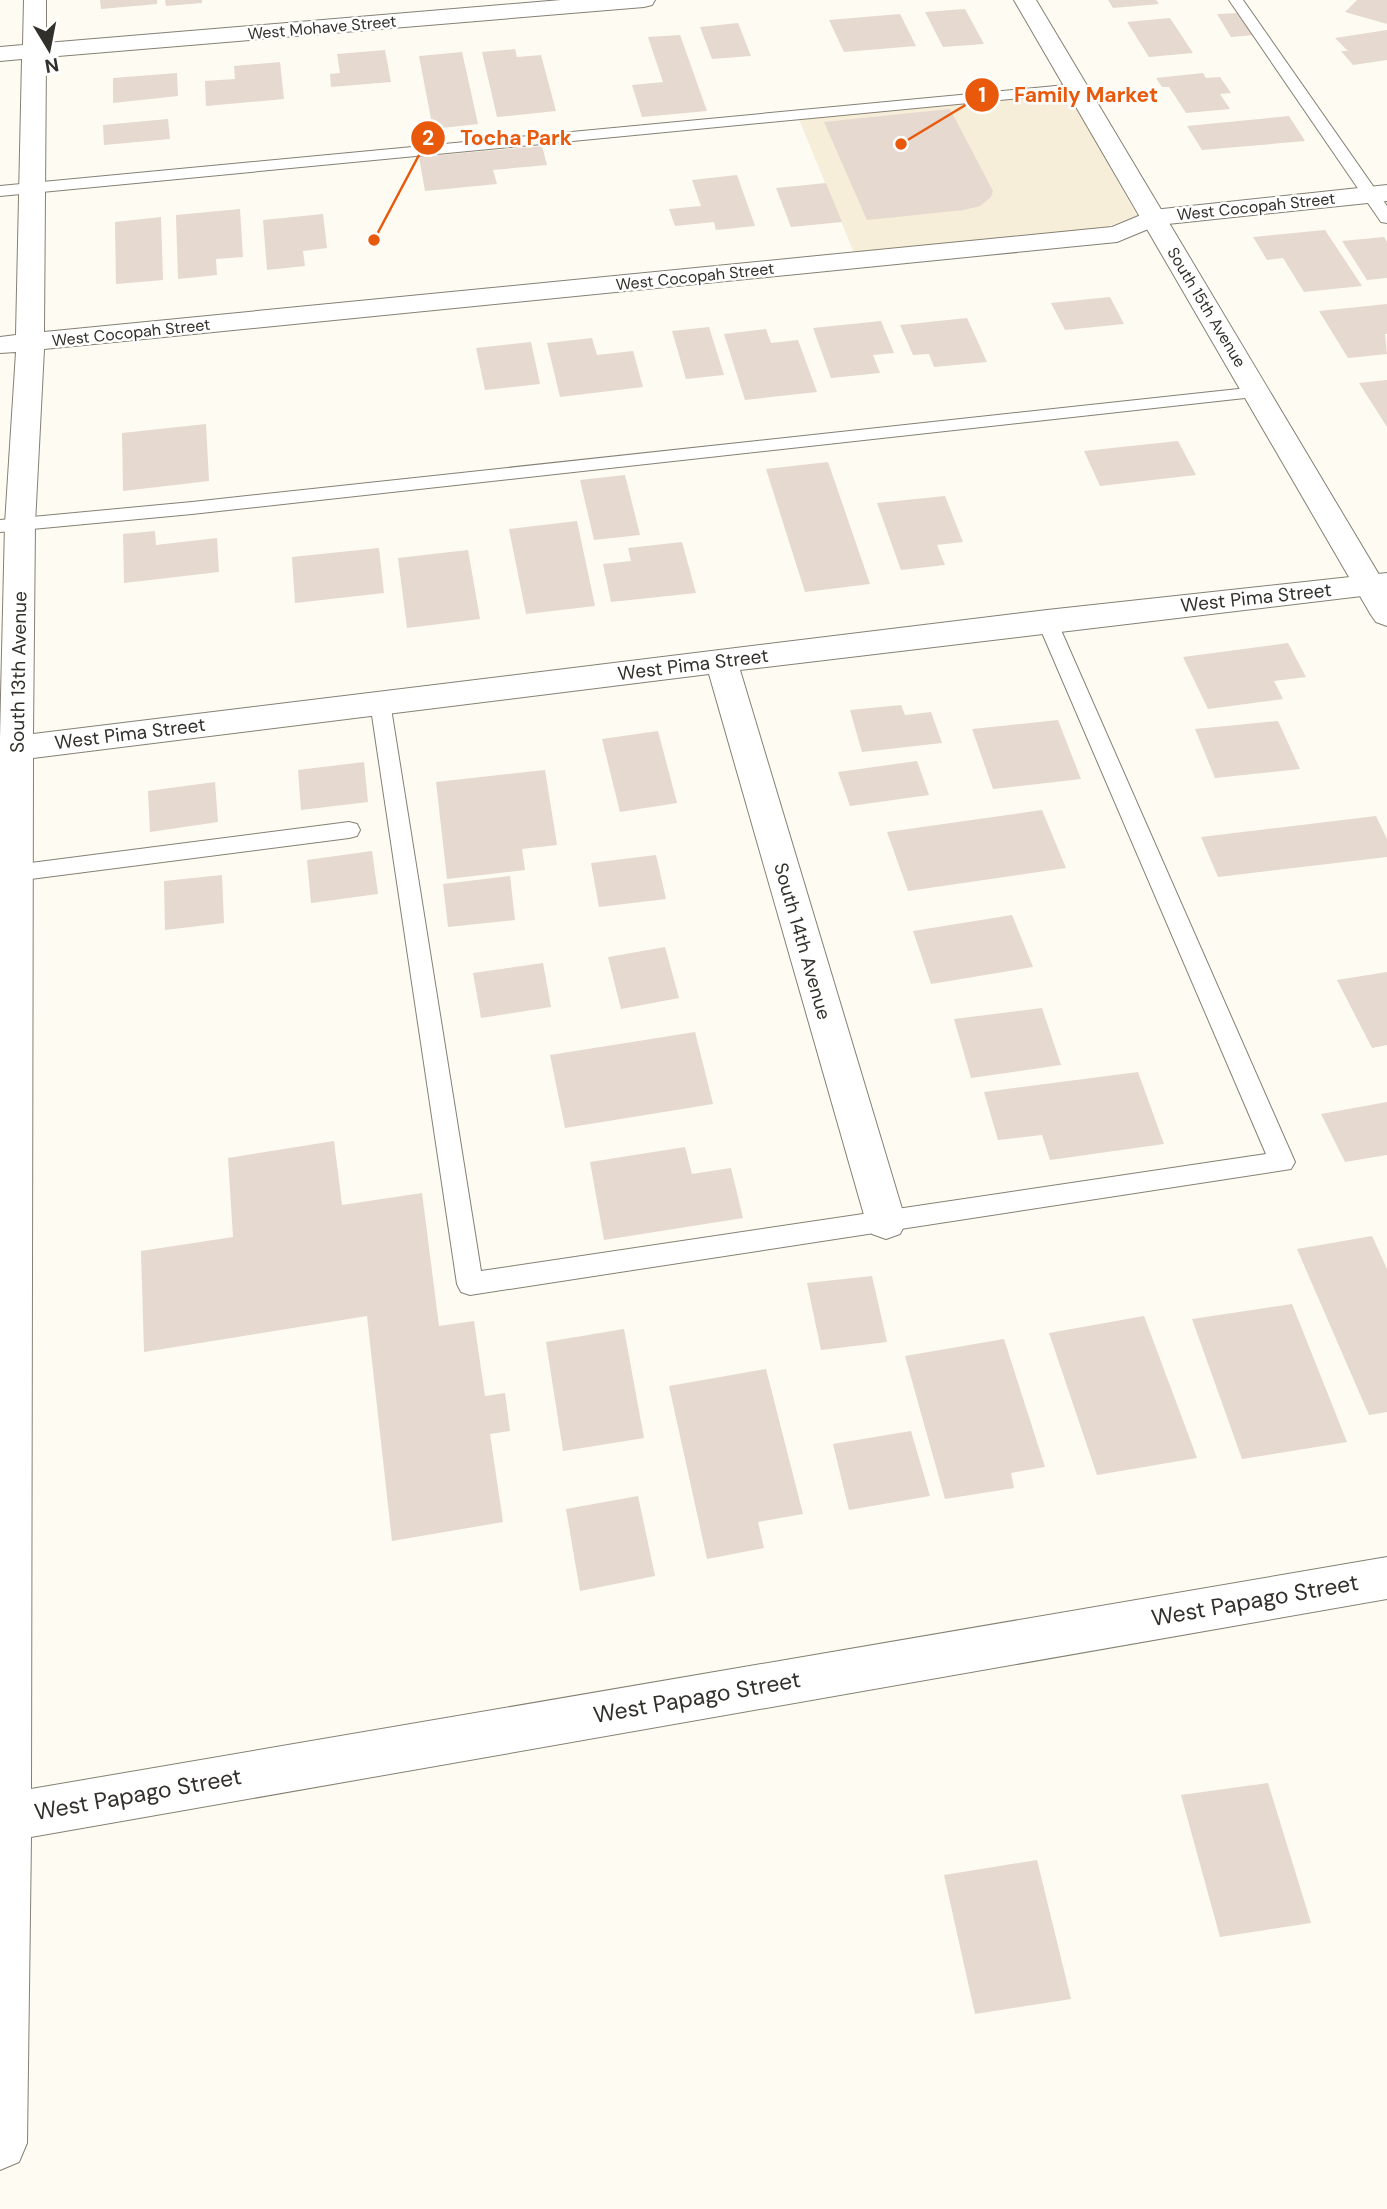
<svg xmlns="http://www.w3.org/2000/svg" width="1387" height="2209" viewBox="0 0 1387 2209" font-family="'DM Sans',sans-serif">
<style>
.built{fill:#f6eed8}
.building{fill:#e6d9cf}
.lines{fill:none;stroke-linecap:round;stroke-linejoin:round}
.lane-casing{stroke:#858073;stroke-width:2}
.street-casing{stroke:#858073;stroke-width:2}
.secondary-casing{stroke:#858073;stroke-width:2}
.lane{fill:#fff;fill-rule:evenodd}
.street{fill:#fff;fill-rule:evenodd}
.secondary{fill:#fff;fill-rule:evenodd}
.labels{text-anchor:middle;stroke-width:5;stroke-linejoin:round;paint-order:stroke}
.far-street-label{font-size:16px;fill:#32302a;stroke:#fff}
.street-label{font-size:19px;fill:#32302a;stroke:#fff}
.near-street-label{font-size:23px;fill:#32302a;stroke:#fff}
.leader{fill:none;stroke:#e8590c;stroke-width:2.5}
.callout-dot{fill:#e8590c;stroke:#fff;stroke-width:2.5}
.mark-label{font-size:21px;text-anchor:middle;font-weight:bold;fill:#fff}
.callout-label{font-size:21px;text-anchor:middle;font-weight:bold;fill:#e8590c;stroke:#fff;stroke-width:5;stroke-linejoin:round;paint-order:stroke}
</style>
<rect width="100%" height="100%" fill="#fefbf2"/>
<polygon class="built" points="1068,92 1137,216 1101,229 854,253 798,117"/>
<g class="building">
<polygon points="100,0 157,0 157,4 101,9"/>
<polygon points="165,0 202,0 202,3 166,6"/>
<polygon points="1108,0 1156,0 1159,4 1113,8"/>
<polygon points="1357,0 1387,0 1387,24 1345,12"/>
<polygon points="965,9 984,44 943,47 925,12"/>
<polygon points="1240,13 1255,35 1231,37 1217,14"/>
<polygon points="900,14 916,46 844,52 829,20"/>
<polygon points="1170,18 1193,53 1149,57 1127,22"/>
<polygon points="738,23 751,56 712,59 700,27"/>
<polygon points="1387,30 1387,60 1353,65 1341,51 1348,51 1335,38"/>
<polygon points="680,35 707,111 642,117 632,85 663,82 648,37"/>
<polygon points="515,49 517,57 541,55 556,111 497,117 482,52"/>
<polygon points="385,50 391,82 331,87 330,74 340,73 337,54"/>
<polygon points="462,52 478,124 433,129 419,56"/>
<polygon points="280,62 284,99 206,106 205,81 235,79 234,66"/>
<polygon points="177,73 178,96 113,103 113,78"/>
<polygon points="1203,73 1206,78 1220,77 1231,93 1220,94 1230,109 1186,113 1169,87 1162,87 1156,78"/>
<polygon points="950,109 993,191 991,197 980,206 964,210 867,220 824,122"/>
<polygon points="1289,116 1305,141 1202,150 1187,126"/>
<polygon points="168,119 170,139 104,145 103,125"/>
<polygon points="542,146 547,165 493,170 497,184 425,191 419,157"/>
<polygon points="737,175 755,226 716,230 714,222 675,226 669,209 701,206 692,180"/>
<polygon points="826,183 842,222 791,227 776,188"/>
<polygon points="240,209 243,257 216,259 217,275 178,279 176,215"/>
<polygon points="323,214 327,248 303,251 305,266 267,270 263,220"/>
<polygon points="161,217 163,280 116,284 115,222"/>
<polygon points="1325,230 1362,286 1304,292 1283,258 1267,260 1253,237"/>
<polygon points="1384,237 1387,242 1387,278 1367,280 1342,241"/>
<polygon points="1110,297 1124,324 1065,330 1051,303"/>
<polygon points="1387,304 1387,334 1385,334 1387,354 1348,358 1319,311"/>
<polygon points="967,318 987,362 934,367 929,354 913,355 900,325"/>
<polygon points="881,321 894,353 873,355 880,373 831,378 813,328"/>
<polygon points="709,327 724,375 686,379 672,331"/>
<polygon points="766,329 771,343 798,340 817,392 745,400 724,334"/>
<polygon points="592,338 597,355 633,351 643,387 560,397 547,343"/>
<polygon points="531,342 540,384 485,390 476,348"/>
<polygon points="1387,380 1387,427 1359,383"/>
<polygon points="206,424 209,481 123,491 122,433"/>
<polygon points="1178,441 1196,475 1100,486 1084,451"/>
<polygon points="828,462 870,584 805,592 766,469"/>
<polygon points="625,475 640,535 594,540 580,480"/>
<polygon points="945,496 963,542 937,545 945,565 901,570 877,503"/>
<polygon points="577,521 595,606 526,614 509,529"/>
<polygon points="155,531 156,545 217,538 219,572 124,583 123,534"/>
<polygon points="682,542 696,593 611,602 603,564 631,561 628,548"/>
<polygon points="379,548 384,593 295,603 292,557"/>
<polygon points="468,550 480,619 407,628 398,558"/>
<polygon points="1288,643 1306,677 1274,681 1283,699 1208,709 1183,657"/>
<polygon points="901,705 905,715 931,712 942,743 862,752 850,710"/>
<polygon points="1058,720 1081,779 993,789 972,729"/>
<polygon points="1278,721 1300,769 1215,778 1195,729"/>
<polygon points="658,731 677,803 620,812 602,739"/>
<polygon points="917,761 929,795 850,806 838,772"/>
<polygon points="364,762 368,802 301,810 298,770"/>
<polygon points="545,770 557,845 522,849 525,870 447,879 436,782"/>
<polygon points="215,782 218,822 150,832 148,791"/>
<polygon points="1042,810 1066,868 908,891 887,832"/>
<polygon points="1376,816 1387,839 1387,857 1218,877 1201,837"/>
<polygon points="372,851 378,894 311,903 307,860"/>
<polygon points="656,855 666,899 599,907 591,863"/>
<polygon points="222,875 224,923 165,930 164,881"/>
<polygon points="510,876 515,920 448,927 443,884"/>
<polygon points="1012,915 1033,967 931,984 913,931"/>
<polygon points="665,947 679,998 621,1009 608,957"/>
<polygon points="543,963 551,1007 481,1018 473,973"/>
<polygon points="1387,972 1387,1045 1372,1048 1337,980"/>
<polygon points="1042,1008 1061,1065 971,1078 954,1019"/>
<polygon points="695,1032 713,1104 565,1128 550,1055"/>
<polygon points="1138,1072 1164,1144 1050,1160 1042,1135 998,1140 984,1092"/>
<polygon points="1387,1102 1387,1155 1345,1162 1321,1114"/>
<polygon points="334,1141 342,1205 422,1193 439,1326 474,1321 485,1396 505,1393 510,1431 490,1434 503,1522 392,1541 367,1316 144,1352 141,1251 233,1237 228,1158"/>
<polygon points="685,1147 692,1174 731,1168 743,1218 604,1240 590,1162"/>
<polygon points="1372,1236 1387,1269 1387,1412 1369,1415 1297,1249"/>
<polygon points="872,1276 887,1342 821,1350 807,1283"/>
<polygon points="1292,1304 1347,1442 1242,1459 1192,1319"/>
<polygon points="1144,1316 1197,1458 1097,1475 1049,1333"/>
<polygon points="624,1329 644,1438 563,1451 546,1342"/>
<polygon points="1004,1339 1045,1467 1011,1473 1014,1488 945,1499 905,1356"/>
<polygon points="766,1369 803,1514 758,1522 764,1548 707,1559 669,1386"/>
<polygon points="911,1431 930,1496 849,1510 833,1444"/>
<polygon points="638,1496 655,1576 580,1591 566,1509"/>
<polygon points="1268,1783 1311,1923 1220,1937 1181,1795"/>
<polygon points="1037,1860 1071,1999 975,2014 944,1875"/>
</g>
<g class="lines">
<g class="lane-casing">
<g id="lane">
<polygon points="1229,0 1243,0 1387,206 1387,223 1381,222"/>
<polygon points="1077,84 1085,89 1082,92 0,196 0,186"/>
<polygon points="1257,387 1263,388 1266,392 1263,396 192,514 0,532 0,520 192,502"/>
<polygon points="1047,614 1054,616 1057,621 1295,1162 1291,1169 470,1295 461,1292 457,1284 370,702 373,697 380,695 387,697 390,702 481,1271 1266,1154 1037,621 1040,616"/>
<polygon points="349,822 357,824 360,830 357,836 349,838 15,881 7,879 4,873 7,867 15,865"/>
</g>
</g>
<g class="street-casing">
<polygon id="street" points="24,0 46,0 46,43 561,0 655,0 652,5 644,7 46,57 44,332 1112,227 1153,210 1387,185 1387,201 1158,225 1117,242 44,349 35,524 33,734 1047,610 1387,573 1387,593 740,670 906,1222 900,1234 886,1239 872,1234 866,1222 709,674 33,758 31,1789 1387,1557 1387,1599 31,1837 27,2143 19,2162 0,2170 0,738 5,524 16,352 0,353 0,337 16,335 22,59 0,61 0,47 23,45"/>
</g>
<g class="secondary-casing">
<polygon id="secondary" points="1014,0 1036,0 1387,588 1387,626 1376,622 1371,615"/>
</g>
<use href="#lane" class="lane"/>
<use href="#street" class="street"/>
<use href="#secondary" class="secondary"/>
</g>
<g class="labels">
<g class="far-street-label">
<text transform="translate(322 27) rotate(-5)" y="6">West Mohave Street</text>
<text transform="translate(1256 206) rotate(-6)" y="6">West Cocopah Street</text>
<text transform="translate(695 276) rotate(-6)" y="6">West Cocopah Street</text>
<text transform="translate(1207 307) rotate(59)" y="6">South 15th Avenue</text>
<text transform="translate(131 332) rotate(-6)" y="6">West Cocopah Street</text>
</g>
<g class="street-label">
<text transform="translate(1256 597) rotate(-6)" y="7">West Pima Street</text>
<text transform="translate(693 664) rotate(-7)" y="7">West Pima Street</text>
<text transform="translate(18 672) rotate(-89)" y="7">South 13th Avenue</text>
<text transform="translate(130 733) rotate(-7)" y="7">West Pima Street</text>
<text transform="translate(803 941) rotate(74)" y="7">South 14th Avenue</text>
</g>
<g class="near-street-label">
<text transform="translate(1255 1600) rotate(-10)" y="8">West Papago Street</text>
<text transform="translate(697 1697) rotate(-10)" y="8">West Papago Street</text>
<text transform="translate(138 1794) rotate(-10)" y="8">West Papago Street</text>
</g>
</g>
<path class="leader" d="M901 144L982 95M374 240L428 138"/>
<g class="callout-dot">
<circle cx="901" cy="144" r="7"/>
<circle cx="374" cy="240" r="7"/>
<circle cx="982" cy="95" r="18"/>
<circle cx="428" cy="138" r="18"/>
</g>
<g class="mark-label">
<text x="982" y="102">1</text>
<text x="428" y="145">2</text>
</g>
<g class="callout-label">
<text x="1086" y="102">Family Market</text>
<text x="516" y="145">Tocha Park</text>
</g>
<g transform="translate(49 49) rotate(170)" stroke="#ffffff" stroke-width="5" paint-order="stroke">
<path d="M0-5L12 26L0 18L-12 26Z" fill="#32302a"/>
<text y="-10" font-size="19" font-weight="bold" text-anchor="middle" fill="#32302a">N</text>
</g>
</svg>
